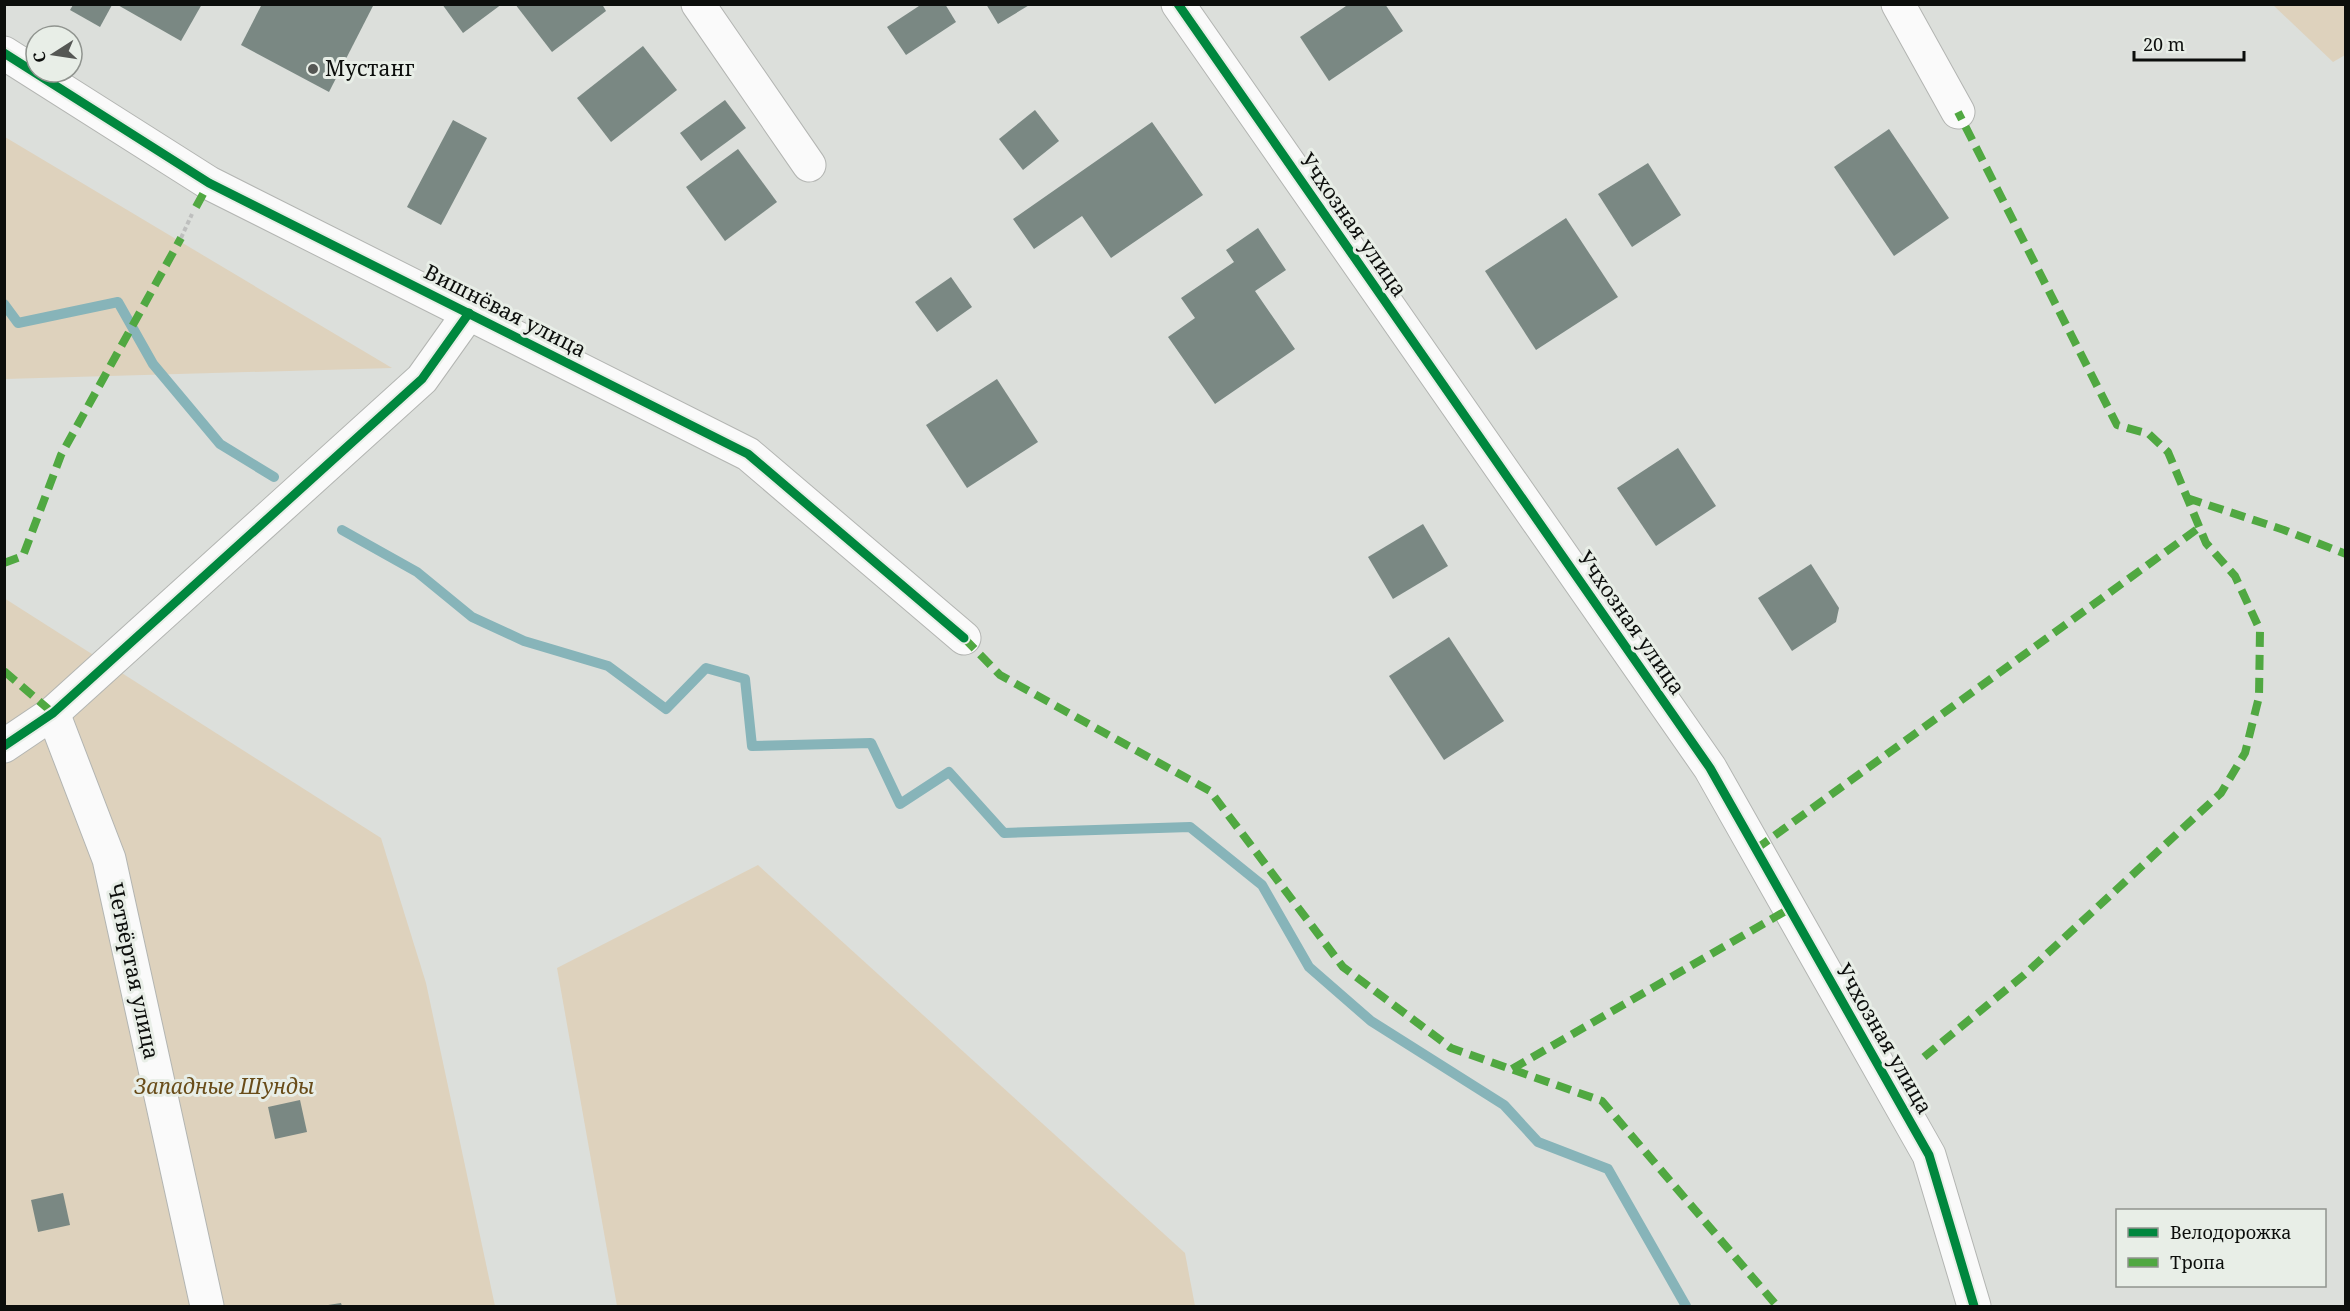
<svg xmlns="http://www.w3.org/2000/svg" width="2350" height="1311" viewBox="0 0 2350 1311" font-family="'Noto Serif',serif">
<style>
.green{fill:#ded2bd}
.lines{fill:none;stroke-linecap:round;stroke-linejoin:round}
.stream{stroke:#87b4b9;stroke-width:10}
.building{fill:#7a8883}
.minor-casing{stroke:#b3b5b2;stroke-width:35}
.path{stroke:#bebfbe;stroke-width:4;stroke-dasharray:4.5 3;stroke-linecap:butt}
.minor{stroke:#fafafa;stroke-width:33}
.quiet{stroke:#50a841;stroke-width:8;stroke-dasharray:15 8;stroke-linecap:butt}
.cycleway-casing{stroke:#e8eee7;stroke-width:13}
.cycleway{stroke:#00873e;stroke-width:9}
.poi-dot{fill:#555754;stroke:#e8eee7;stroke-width:2}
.labels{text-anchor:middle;stroke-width:6;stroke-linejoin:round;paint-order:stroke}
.poi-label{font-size:21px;fill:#0c0e0c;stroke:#e8eee7;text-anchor:start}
.street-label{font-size:21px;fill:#0c0e0c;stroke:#e8eee7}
.park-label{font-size:21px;font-style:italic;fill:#694c19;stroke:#e8eee7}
</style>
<rect width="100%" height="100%" fill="#dcdfdb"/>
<g class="green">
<polygon points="2273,5 2345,5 2345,55 2333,62"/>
<polygon points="4,137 5,137 392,368 5,379"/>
<polygon points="4,598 381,838 426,983 495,1306 5,1306"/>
<polygon points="758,865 1185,1253 1195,1306 617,1306 557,968"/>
</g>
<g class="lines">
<g class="stream">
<polyline points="4,304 18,323 118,302 153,364 220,444 274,477"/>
<polyline points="342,530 417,572 472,617 524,641 608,666 666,709 706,668 745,679 752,746 871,743 900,804 949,772 1004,833 1190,827 1262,885 1309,967 1371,1021 1504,1105 1538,1142 1608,1169 1686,1306"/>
</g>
</g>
<g class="building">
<polygon points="116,4 202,4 181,41"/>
<polygon points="262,4 374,4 329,92 241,45"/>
<polygon points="442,4 502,4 463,33"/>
<polygon points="515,4 602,4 606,11 552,52"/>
<polygon points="922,4 945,4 956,22 906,55 887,27"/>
<polygon points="986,4 1031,4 998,24"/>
<polygon points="1349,4 1385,4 1403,31 1329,81 1300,37"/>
<polygon points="73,5 112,5 100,27 70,10"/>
<polygon points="643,46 677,90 611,142 577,98"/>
<polygon points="725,100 746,128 701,161 680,133"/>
<polygon points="1035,110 1059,141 1023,170 999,139"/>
<polygon points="453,120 487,138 441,225 407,207"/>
<polygon points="1152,122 1203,195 1111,258 1082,216 1034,249 1013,219"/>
<polygon points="1889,129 1949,218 1894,256 1834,167"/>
<polygon points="738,149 777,202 725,241 686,187"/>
<polygon points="1648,163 1681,215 1632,247 1598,194"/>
<polygon points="1566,218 1618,297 1536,350 1485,271"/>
<polygon points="1258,228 1286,270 1255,291 1295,349 1215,404 1168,337 1195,318 1181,298 1234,262 1226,250"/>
<polygon points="951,277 972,307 937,332 915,302"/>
<polygon points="997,379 1038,442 967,488 926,425"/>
<polygon points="1678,448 1716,506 1656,546 1617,488"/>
<polygon points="1423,524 1448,566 1393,599 1368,557"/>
<polygon points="1811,564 1839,608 1836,622 1792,651 1758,598"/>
<polygon points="1449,637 1504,721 1444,760 1389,676"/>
<polygon points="300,1100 307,1132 275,1139 268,1107"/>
<polygon points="63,1193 70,1225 38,1232 31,1200"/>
<polygon points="341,1303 342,1306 328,1306 328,1305"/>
</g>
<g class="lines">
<g class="minor-casing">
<g id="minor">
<polyline points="698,4 809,165"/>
<polyline points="1178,4 1710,768 1929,1155 1974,1306"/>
<polyline points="1898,4 1958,112"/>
<polyline points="4,53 209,183 748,454 964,638"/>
<polyline points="53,713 109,859 207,1306"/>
<polyline points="4,746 53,713 422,379 469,313"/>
</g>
</g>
<polyline class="path" points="181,238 192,214"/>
<use href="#minor" class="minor"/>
<g class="quiet">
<polyline points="196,207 209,183"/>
<polyline points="2187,498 2284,530 2346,554"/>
<polyline points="4,563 23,556 61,455 181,238"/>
<polyline points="964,638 1000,675 1210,791 1343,967 1451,1048 1602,1101 1777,1306"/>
<polyline points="4,671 53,713"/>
<polyline points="1756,849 2200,527"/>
<polyline points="1924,1057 2024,975 2221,793 2245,753 2259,697 2260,630 2235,576 2206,543 2168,452 2149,434 2117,425 1958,112"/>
<polyline points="1512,1069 1789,909"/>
</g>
<g class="cycleway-casing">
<g id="cycleway">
<polyline points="1178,4 1710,768 1929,1155 1974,1306"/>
<polyline points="4,53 209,183 748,454 964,638"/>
<polyline points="4,746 53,713 422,379 469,313"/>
</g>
</g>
<use href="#cycleway" class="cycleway"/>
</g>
<circle class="poi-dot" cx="313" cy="69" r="6"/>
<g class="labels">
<g class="poi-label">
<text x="325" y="76">Мустанг</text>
</g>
<g class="street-label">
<text transform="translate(1353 225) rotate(55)" y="7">Учхозная улица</text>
<text transform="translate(505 311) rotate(27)" y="7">Вишнёвая улица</text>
<text transform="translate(1631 623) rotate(55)" y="7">Учхозная улица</text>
<text transform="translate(133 971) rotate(78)" y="7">Четвёртая улица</text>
<text transform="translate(1884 1039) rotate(60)" y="7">Учхозная улица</text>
</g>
<g class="park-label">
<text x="224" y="1094">Западные Шунды</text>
</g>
</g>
<rect width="2350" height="1311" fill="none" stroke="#0c0e0c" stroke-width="12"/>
<rect x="2116" y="1209" width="210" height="78" fill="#e8eee7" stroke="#90948f" stroke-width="1.5"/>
<rect x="2128" y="1228" width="30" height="9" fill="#00873e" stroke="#90948f" stroke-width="1.5"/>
<text x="2170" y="1239" font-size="18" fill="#0c0e0c">Велодорожка</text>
<rect x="2128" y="1258" width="30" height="9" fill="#50a841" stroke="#90948f" stroke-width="1.5"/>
<text x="2170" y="1269" font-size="18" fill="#0c0e0c">Тропа</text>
<g transform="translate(54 54) rotate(258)"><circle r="28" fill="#e8eee7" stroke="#90948f" stroke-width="1.5"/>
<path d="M0-4.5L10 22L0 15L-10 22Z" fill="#555754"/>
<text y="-9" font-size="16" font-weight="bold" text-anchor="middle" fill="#0c0e0c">С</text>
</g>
<path d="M2134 51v9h110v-9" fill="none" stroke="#0c0e0c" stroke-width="3"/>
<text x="2143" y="51" font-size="18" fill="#0c0e0c" stroke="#e8eee7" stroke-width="4.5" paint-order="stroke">20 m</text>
</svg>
